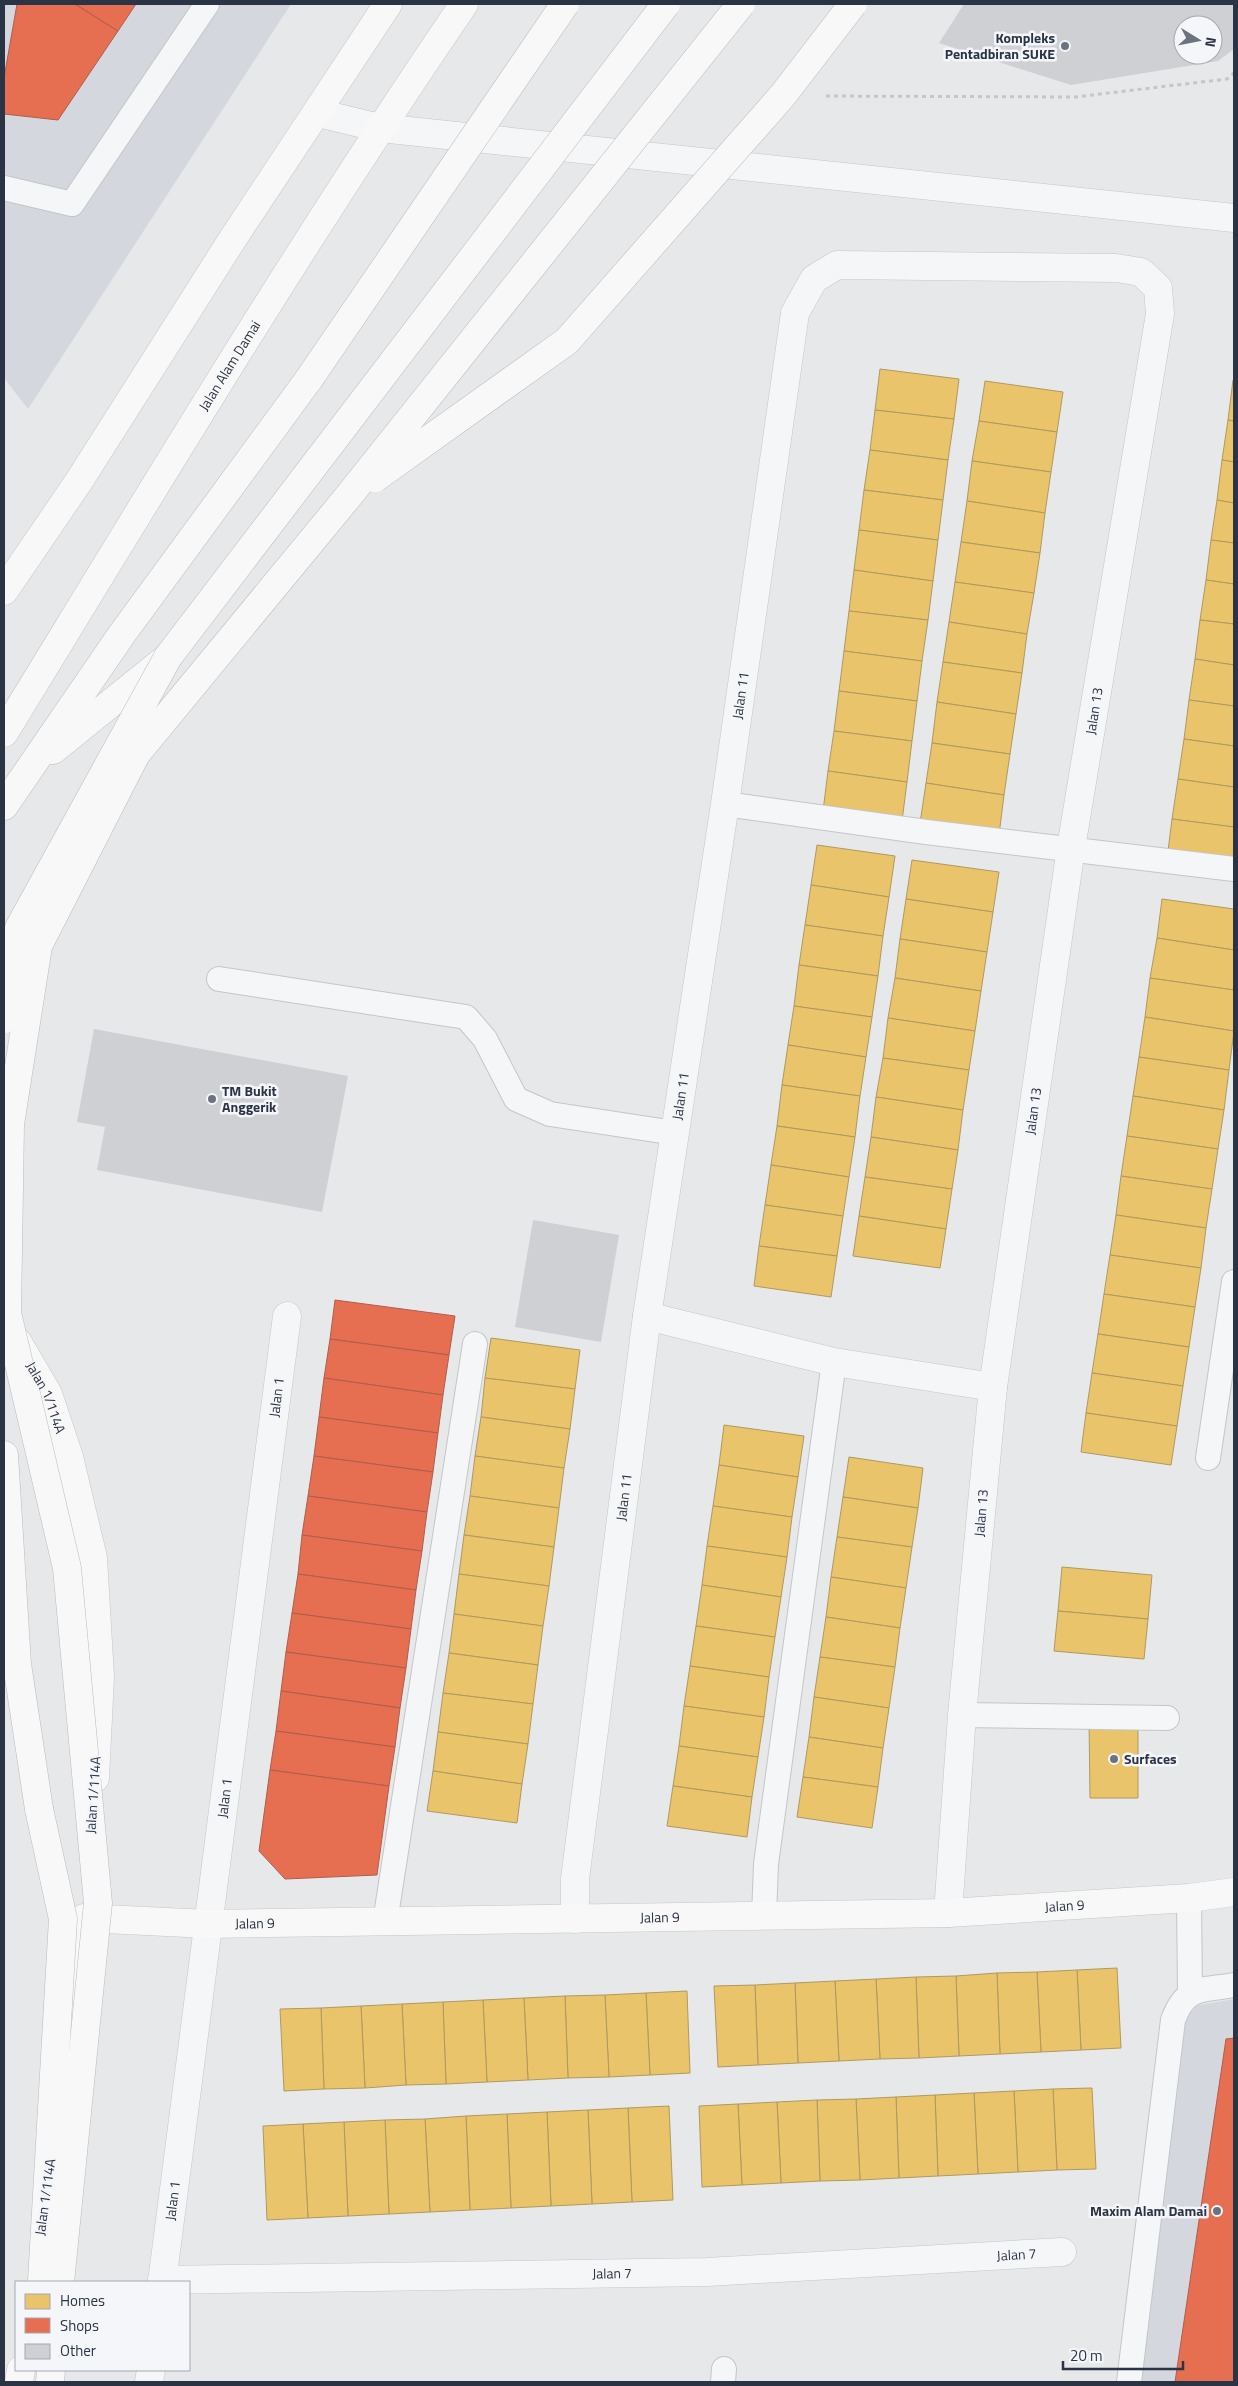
<svg xmlns="http://www.w3.org/2000/svg" width="1238" height="2386" viewBox="0 0 1238 2386" font-family="'Titillium Web',sans-serif">
<style>
.built{fill:#d4d7dd}
.homes{fill:#e9c46a;stroke:#b0995f}
.shops{fill:#e76f51;stroke:#af5d4d}
.building{fill:#ced0d3;fill-rule:evenodd}
.lines{fill:none;stroke-linecap:round;stroke-linejoin:round}
.lane-casing{stroke:#c4c6c8;stroke-width:26}
.street-casing{stroke:#c4c6c8;stroke-width:29}
.secondary-casing{stroke:#c4c6c8;stroke-width:29}
.highway-casing{stroke:#b8bbbf;stroke-width:29}
.path{stroke:#c5c6ca;stroke-width:3;stroke-dasharray:4 4;stroke-linecap:butt}
.lane{stroke:#f5f6f7;stroke-width:24}
.street{stroke:#f5f6f7;stroke-width:28}
.secondary{stroke:#f8f8f8;stroke-width:28}
.highway{stroke:#f8f8f8;stroke-width:28}
.highway-bridge-casing{stroke:#b8bbbf;stroke-width:29;stroke-linecap:butt}
.highway-bridge{stroke:#f8f8f8;stroke-width:28}
.poi-dot{fill:#6c737f;stroke:#f4f6f9;stroke-width:2}
.labels{text-anchor:middle;stroke-width:5;stroke-linejoin:round;paint-order:stroke}
.poi-label{font-size:14px;font-weight:bold;fill:#2b3445;stroke:#f4f6f9;text-anchor:end}
.street-label{font-size:14px;fill:#2b3445;stroke:#f4f6f9}
</style>
<rect width="100%" height="100%" fill="#e6e8ea"/>
<g class="built">
<polygon points="4,4 291,4 28,409 4,378"/>
<polygon points="1234,1999 1234,2382 1137,2382 1181,2029 1189,2007"/>
</g>
<g class="homes">
<polygon points="880,369 959,379 954,419 875,410"/>
<polygon points="1233,380 1234,380 1234,421 1228,420"/>
<polygon points="985,381 1063,392 1057,432 979,421"/>
<polygon points="875,410 954,419 948,460 870,450"/>
<polygon points="1228,420 1234,421 1234,462 1222,460"/>
<polygon points="979,421 1057,432 1051,472 972,461"/>
<polygon points="870,450 948,460 943,500 864,490"/>
<polygon points="1222,460 1234,462 1234,503 1217,500"/>
<polygon points="972,461 1051,472 1045,513 967,501"/>
<polygon points="864,490 943,500 938,540 859,530"/>
<polygon points="1217,500 1234,503 1234,543 1211,540"/>
<polygon points="967,501 1045,513 1040,553 961,542"/>
<polygon points="859,530 938,540 933,581 854,570"/>
<polygon points="1211,540 1234,543 1234,584 1206,580"/>
<polygon points="961,542 1040,553 1034,593 955,582"/>
<polygon points="854,570 933,581 928,620 849,611"/>
<polygon points="1206,580 1234,584 1234,624 1200,620"/>
<polygon points="955,582 1034,593 1027,634 949,622"/>
<polygon points="849,611 928,620 922,661 844,651"/>
<polygon points="1200,620 1234,624 1234,665 1195,659"/>
<polygon points="949,622 1027,634 1022,673 943,662"/>
<polygon points="844,651 922,661 917,701 839,691"/>
<polygon points="1195,659 1234,665 1234,706 1189,700"/>
<polygon points="943,662 1022,673 1016,714 937,702"/>
<polygon points="839,691 917,701 912,741 834,731"/>
<polygon points="1189,700 1234,706 1234,746 1184,739"/>
<polygon points="937,702 1016,714 1010,754 932,743"/>
<polygon points="834,731 912,741 907,782 828,771"/>
<polygon points="1184,739 1234,746 1234,787 1178,779"/>
<polygon points="932,743 1010,754 1004,795 926,783"/>
<polygon points="828,771 907,782 902,821 823,811"/>
<polygon points="1178,779 1234,787 1234,827 1172,819"/>
<polygon points="926,783 1004,795 999,835 920,823"/>
<polygon points="1172,819 1234,827 1234,868 1167,859"/>
<polygon points="817,845 895,856 889,897 811,885"/>
<polygon points="912,860 999,872 993,912 906,899"/>
<polygon points="811,885 889,897 883,936 805,925"/>
<polygon points="906,899 993,912 987,952 900,939"/>
<polygon points="1162,899 1234,909 1234,950 1157,938"/>
<polygon points="805,925 883,936 878,976 799,965"/>
<polygon points="1157,938 1234,950 1234,990 1150,978"/>
<polygon points="900,939 987,952 981,991 895,978"/>
<polygon points="799,965 878,976 872,1017 794,1006"/>
<polygon points="895,978 981,991 975,1031 888,1018"/>
<polygon points="1150,978 1234,990 1234,1031 1145,1017"/>
<polygon points="794,1006 872,1017 866,1057 788,1045"/>
<polygon points="1145,1017 1234,1031 1229,1070 1139,1057"/>
<polygon points="888,1018 975,1031 969,1070 883,1058"/>
<polygon points="788,1045 866,1057 860,1096 782,1085"/>
<polygon points="1139,1057 1229,1070 1224,1110 1133,1096"/>
<polygon points="883,1058 969,1070 963,1110 876,1097"/>
<polygon points="782,1085 860,1096 855,1137 777,1126"/>
<polygon points="1133,1096 1224,1110 1218,1149 1127,1136"/>
<polygon points="876,1097 963,1110 958,1150 871,1137"/>
<polygon points="777,1126 855,1137 849,1177 771,1165"/>
<polygon points="1127,1136 1218,1149 1212,1189 1121,1176"/>
<polygon points="871,1137 958,1150 952,1189 865,1177"/>
<polygon points="771,1165 849,1177 843,1216 765,1205"/>
<polygon points="1121,1176 1212,1189 1206,1228 1116,1215"/>
<polygon points="865,1177 952,1189 946,1229 859,1216"/>
<polygon points="765,1205 843,1216 837,1256 759,1246"/>
<polygon points="1116,1215 1206,1228 1201,1268 1110,1255"/>
<polygon points="859,1216 946,1229 940,1268 853,1256"/>
<polygon points="759,1246 837,1256 831,1297 754,1286"/>
<polygon points="1110,1255 1201,1268 1195,1307 1104,1294"/>
<polygon points="1104,1294 1195,1307 1189,1347 1098,1334"/>
<polygon points="1098,1334 1189,1347 1183,1386 1092,1373"/>
<polygon points="491,1338 580,1350 575,1389 485,1378"/>
<polygon points="1092,1373 1183,1386 1177,1426 1086,1413"/>
<polygon points="485,1378 575,1389 570,1429 481,1417"/>
<polygon points="1086,1413 1177,1426 1171,1465 1081,1452"/>
<polygon points="481,1417 570,1429 564,1468 475,1456"/>
<polygon points="724,1425 804,1436 798,1477 719,1465"/>
<polygon points="475,1456 564,1468 559,1508 470,1496"/>
<polygon points="849,1457 923,1468 918,1508 843,1497"/>
<polygon points="719,1465 798,1477 792,1517 713,1506"/>
<polygon points="470,1496 559,1508 554,1547 464,1535"/>
<polygon points="843,1497 918,1508 912,1547 837,1537"/>
<polygon points="713,1506 792,1517 787,1557 707,1546"/>
<polygon points="464,1535 554,1547 549,1586 459,1574"/>
<polygon points="837,1537 912,1547 906,1588 831,1577"/>
<polygon points="707,1546 787,1557 781,1597 702,1585"/>
<polygon points="1062,1567 1152,1575 1148,1619 1058,1611"/>
<polygon points="459,1574 549,1586 543,1626 454,1614"/>
<polygon points="831,1577 906,1588 900,1628 826,1617"/>
<polygon points="702,1585 781,1597 775,1637 696,1626"/>
<polygon points="1058,1611 1148,1619 1144,1659 1054,1651"/>
<polygon points="454,1614 543,1626 538,1665 449,1653"/>
<polygon points="826,1617 900,1628 895,1667 820,1657"/>
<polygon points="696,1626 775,1637 769,1677 690,1666"/>
<polygon points="449,1653 538,1665 533,1704 443,1693"/>
<polygon points="820,1657 895,1667 889,1708 814,1697"/>
<polygon points="690,1666 769,1677 764,1717 684,1706"/>
<polygon points="443,1693 533,1704 528,1744 438,1732"/>
<polygon points="814,1697 889,1708 883,1748 809,1737"/>
<polygon points="684,1706 764,1717 758,1757 679,1746"/>
<polygon points="1089,1720 1138,1720 1138,1798 1090,1798"/>
<polygon points="438,1732 528,1744 522,1784 433,1771"/>
<polygon points="809,1737 883,1748 878,1787 803,1777"/>
<polygon points="679,1746 758,1757 752,1797 673,1786"/>
<polygon points="433,1771 522,1784 517,1823 427,1811"/>
<polygon points="803,1777 878,1787 872,1828 797,1817"/>
<polygon points="673,1786 752,1797 747,1837 667,1826"/>
<polygon points="1117,1968 1121,2048 1081,2050 1077,1970"/>
<polygon points="1077,1970 1081,2050 1041,2052 1037,1972"/>
<polygon points="1037,1972 1041,2052 1000,2054 997,1973"/>
<polygon points="997,1973 1000,2054 959,2056 956,1976"/>
<polygon points="956,1976 959,2056 919,2058 916,1977"/>
<polygon points="916,1977 919,2058 880,2059 876,1979"/>
<polygon points="876,1979 880,2059 839,2061 835,1981"/>
<polygon points="835,1981 839,2061 798,2063 795,1983"/>
<polygon points="795,1983 798,2063 758,2065 755,1985"/>
<polygon points="755,1985 758,2065 718,2067 714,1986"/>
<polygon points="687,1991 690,2073 650,2075 646,1993"/>
<polygon points="646,1993 650,2075 609,2077 605,1995"/>
<polygon points="605,1995 609,2077 568,2078 565,1996"/>
<polygon points="565,1996 568,2078 528,2080 524,1998"/>
<polygon points="524,1998 528,2080 487,2082 483,2000"/>
<polygon points="483,2000 487,2082 446,2084 443,2002"/>
<polygon points="443,2002 446,2084 406,2085 402,2004"/>
<polygon points="402,2004 406,2085 365,2088 361,2006"/>
<polygon points="361,2006 365,2088 324,2089 321,2008"/>
<polygon points="321,2008 324,2089 284,2091 280,2009"/>
<polygon points="1092,2088 1096,2169 1057,2170 1053,2089"/>
<polygon points="1053,2089 1057,2170 1018,2172 1014,2091"/>
<polygon points="1014,2091 1018,2172 978,2174 974,2093"/>
<polygon points="974,2093 978,2174 938,2176 935,2095"/>
<polygon points="935,2095 938,2176 899,2178 896,2097"/>
<polygon points="896,2097 899,2178 860,2180 856,2099"/>
<polygon points="856,2099 860,2180 820,2181 817,2100"/>
<polygon points="817,2100 820,2181 781,2183 777,2102"/>
<polygon points="777,2102 781,2183 742,2185 738,2104"/>
<polygon points="738,2104 742,2185 702,2187 699,2106"/>
<polygon points="669,2106 673,2200 632,2202 628,2108"/>
<polygon points="628,2108 632,2202 592,2204 588,2110"/>
<polygon points="588,2110 592,2204 551,2206 547,2112"/>
<polygon points="547,2112 551,2206 511,2208 507,2114"/>
<polygon points="507,2114 511,2208 470,2210 466,2116"/>
<polygon points="466,2116 470,2210 430,2212 425,2119"/>
<polygon points="425,2119 430,2212 389,2214 385,2120"/>
<polygon points="385,2120 389,2214 348,2216 344,2122"/>
<polygon points="344,2122 348,2216 308,2218 303,2124"/>
<polygon points="303,2124 308,2218 267,2220 263,2126"/>
</g>
<g class="shops">
<polygon points="17,4 75,4 118,31 58,120 4,114 4,78"/>
<polygon points="75,4 136,4 118,31"/>
<polygon points="335,1300 455,1316 449,1355 330,1339"/>
<polygon points="330,1339 449,1355 443,1395 324,1378"/>
<polygon points="324,1378 443,1395 438,1433 319,1417"/>
<polygon points="319,1417 438,1433 433,1472 314,1456"/>
<polygon points="314,1456 433,1472 427,1512 308,1496"/>
<polygon points="308,1496 427,1512 422,1551 302,1535"/>
<polygon points="302,1535 422,1551 416,1590 298,1574"/>
<polygon points="298,1574 416,1590 411,1629 292,1613"/>
<polygon points="292,1613 411,1629 406,1668 286,1652"/>
<polygon points="286,1652 406,1668 400,1708 281,1691"/>
<polygon points="281,1691 400,1708 395,1747 276,1731"/>
<polygon points="276,1731 395,1747 389,1786 270,1770"/>
<polygon points="270,1770 389,1786 377,1875 285,1879 259,1851"/>
<polygon points="1234,2038 1234,2382 1175,2382 1226,2039"/>
</g>
<g class="building">
<path d="M964 4H1234V49L1218 61 1071 85 939 43ZM1183 25H1213V55H1183Z"/>
<polygon points="94,1029 348,1076 322,1212 97,1170 105,1127 77,1122"/>
<polygon points="533,1220 619,1235 601,1342 515,1327"/>
</g>
<g class="lines">
<g class="lane-casing">
<g id="lane">
<polyline points="4,188 72,204 207,4"/>
<polyline points="725,804 926,832 1234,869"/>
<polyline points="219,979 466,1017 485,1039 516,1099 550,1114 675,1133"/>
<polyline points="1208,1458 1234,1282"/>
<polyline points="962,1715 1167,1718"/>
<polyline points="1189,1898 1190,1993"/>
<polyline points="764,1916 766,1864 834,1362"/>
<polyline points="385,1922 475,1344"/>
<polyline points="723,2382 724,2369"/>
<path d="M1129 2382 1173 2020C1186 1985 1201 1991 1234 1985"/>
</g>
</g>
<g class="street-casing">
<g id="street">
<polyline points="318,113 380,128 1234,218"/>
<polyline points="647,1316 834,1362 993,1387"/>
<path id="s1" d="M575 1919V1879L647 1316 725 804 795 313 814 279 837 265 1116 268 1141 272 1158 288 1160 314 1071 848 993 1387 962 1715 948 1913"/>
<path id="s2" d="M162 2280 707 2272 1062 2252"/>
<path id="s3" d="M162 2282 287 1316"/>
<polyline points="149,2382 151,2370"/>
</g>
</g>
<g class="secondary-casing">
<g id="secondary">
<polyline points="4,591 79,481 232,240 388,4"/>
<path id="s4" d="M4 733C154 488 302 241 464 4"/>
<path id="s5" d="M17 1341 48 1394 69 1457 93 1558 100 1677 95 1778"/>
<path id="s6" d="M84 1918 208 1924 948 1913 1189 1898 1234 1892"/>
<polyline points="67,2044 84,1920"/>
<polyline points="19,2382 21,2370"/>
</g>
</g>
<g class="highway-casing">
<g id="highway">
<polyline points="53,750 168,657"/>
<polyline points="4,806 122,634 309,379"/>
<polyline points="4,1455 17,1664 39,1809"/>
<polyline points="50,2382 51,2370"/>
</g>
</g>
<polyline class="path" points="826,96 1075,97 1227,79 1234,73"/>
<use href="#lane" class="lane"/>
<use href="#street" class="street"/>
<use href="#secondary" class="secondary"/>
<use href="#highway" class="highway"/>
<g class="highway-bridge-casing">
<g id="highway-bridge">
<polyline points="309,379 565,4"/>
<polyline points="375,478 567,341 783,95 853,4"/>
<polyline points="4,1019 19,928 168,657 666,4"/>
<polyline points="39,1809 63,1919 42,2281"/>
<polyline points="60,2282 98,1903 67,1568 7,1313 10,1124 38,946 136,754 347,498 741,4"/>
</g>
</g>
<use href="#highway-bridge" class="highway-bridge"/>
</g>
<g class="poi-dot">
<circle cx="1065" cy="46" r="5"/>
<circle cx="212" cy="1099" r="5"/>
<circle cx="1114" cy="1759" r="5"/>
<circle cx="1217" cy="2211" r="5"/>
</g>
<g class="labels">
<g class="poi-label">
<text x="1055" y="43">Kompleks<tspan x="1055" dy="16">Pentadbiran SUKE</tspan></text>
<text x="222" y="1096" text-anchor="start">TM Bukit<tspan x="222" dy="16">Anggerik</tspan></text>
<text x="1124" y="1764" text-anchor="start">Surfaces</text>
<text x="1207" y="2216">Maxim Alam Damai</text>
</g>
<g class="street-label">
<text dy="5" stroke="none"><textPath href="#s4" startOffset="431">Jalan Alam Damai</textPath></text>
<text dy="5" stroke="none"><textPath href="#s1" startOffset="1235">Jalan 11</textPath></text>
<text transform="translate(1094 711) rotate(-81)" y="5">Jalan 13</text>
<text dy="5" stroke="none"><textPath href="#s1" startOffset="830">Jalan 11</textPath></text>
<text transform="translate(1033 1111) rotate(-82)" y="5">Jalan 13</text>
<text dy="5" stroke="none"><textPath href="#s3" startOffset="892">Jalan 1</textPath></text>
<text dy="5" stroke="none"><textPath href="#s5" startOffset="64">Jalan 1/114A</textPath></text>
<text dy="5" stroke="none"><textPath href="#s1" startOffset="425">Jalan 11</textPath></text>
<text transform="translate(981 1513) rotate(-85)" y="5">Jalan 13</text>
<text transform="translate(93 1795) rotate(-86)" y="5">Jalan 1/114A</text>
<text dy="5" stroke="none"><textPath href="#s3" startOffset="488">Jalan 1</textPath></text>
<text dy="5" stroke="none"><textPath href="#s6" startOffset="981">Jalan 9</textPath></text>
<text dy="5" stroke="none"><textPath href="#s6" startOffset="576">Jalan 9</textPath></text>
<text dy="5" stroke="none"><textPath href="#s6" startOffset="171">Jalan 9</textPath></text>
<text transform="translate(45 2197) rotate(-82)" y="5">Jalan 1/114A</text>
<text dy="5" stroke="none"><textPath href="#s3" startOffset="82">Jalan 1</textPath></text>
<text dy="5" stroke="none"><textPath href="#s2" startOffset="855">Jalan 7</textPath></text>
<text dy="5" stroke="none"><textPath href="#s2" startOffset="450">Jalan 7</textPath></text>
</g>
</g>
<rect width="1238" height="2386" fill="none" stroke="#2b3445" stroke-width="10"/>
<rect x="15" y="2281" width="175" height="90" fill="#f4f6f9" stroke="#a4a8b1"/>
<rect x="25" y="2294" width="25" height="15" fill="#e9c46a" stroke="#a4a8b1"/>
<text x="60" y="2306" font-size="15" fill="#2b3445">Homes</text>
<rect x="25" y="2318" width="25" height="15" fill="#e76f51" stroke="#a4a8b1"/>
<text x="60" y="2331" font-size="15" fill="#2b3445">Shops</text>
<rect x="25" y="2344" width="25" height="15" fill="#ced0d3" stroke="#a4a8b1"/>
<text x="60" y="2356" font-size="15" fill="#2b3445">Other</text>
<g transform="translate(1198 40) rotate(100)"><circle r="24" fill="#f4f6f9" stroke="#a4a8b1"/>
<path d="M0-4L9 19L0 12L-9 19Z" fill="#6c737f"/>
<text y="-8" font-size="14" font-weight="bold" text-anchor="middle" fill="#2b3445">N</text>
</g>
<path d="M1063 2361v8h120v-8" fill="none" stroke="#2b3445" stroke-width="2.5"/>
<text x="1070" y="2361" font-size="15" fill="#2b3445" stroke="#f4f6f9" stroke-width="4" paint-order="stroke">20 m</text>
</svg>
